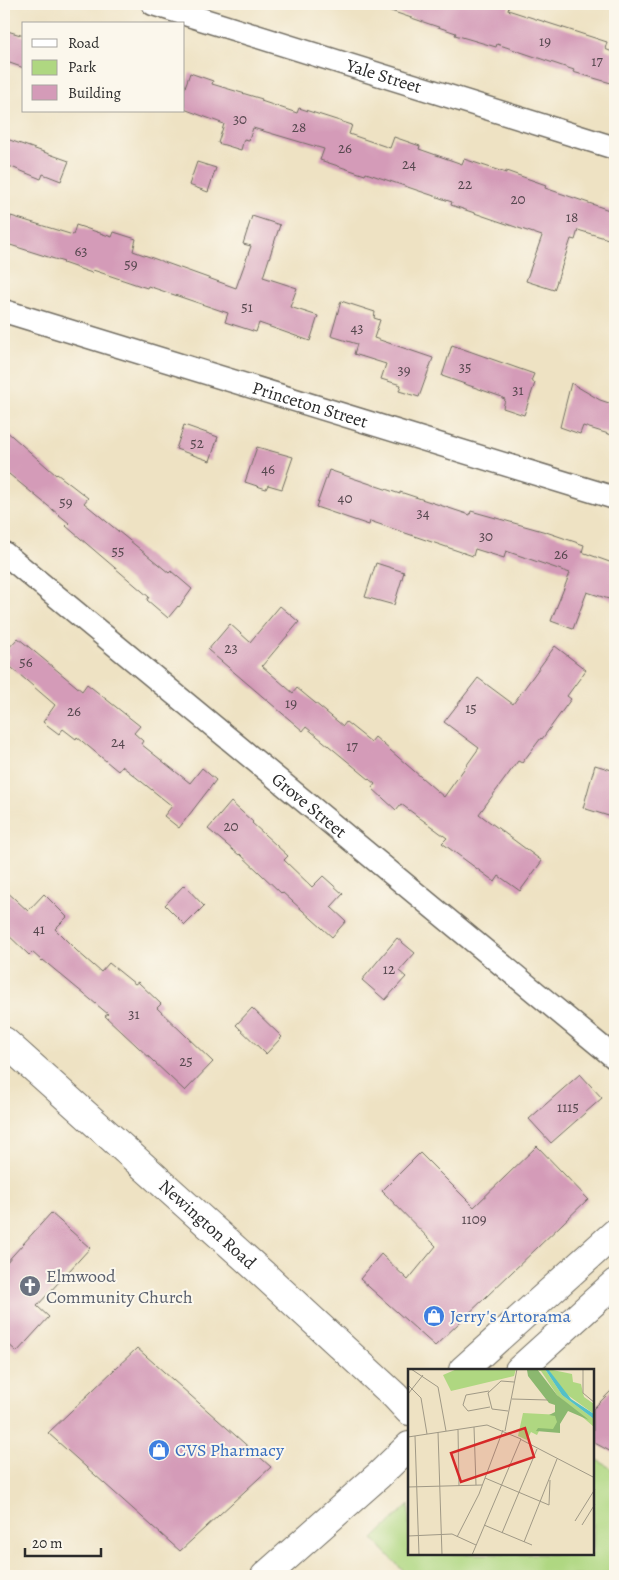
<svg xmlns="http://www.w3.org/2000/svg" width="619" height="1580" viewBox="0 0 619 1580" font-family="Alegreya,serif">
<style>
.green{fill:#afd781;stroke:#6d8156}
.building{fill:#d49bb8}
.lines{fill:none;stroke-linecap:round;stroke-linejoin:round}
.minor-casing{stroke:#6f6b60;stroke-width:25}
.secondary-casing{stroke:#6f6b60;stroke-width:30}
.minor{stroke:#fff;stroke-width:22}
.secondary{stroke:#fff;stroke-width:28}
.labels{text-anchor:middle;stroke-width:4;stroke-linejoin:round;paint-order:stroke}
.number-label{font-size:15px;fill:#55474e}
.street-label{font-size:18px;fill:#2b2b2b;stroke:#fbf7ec}
.worship-label{font-size:18px;fill:#5b616d;stroke:#fbf7ec;text-anchor:start}
.shop-label{font-size:18px;fill:#366cbe;stroke:#fbf7ec;text-anchor:start}
.inset-road{fill:none;stroke:#a09986;stroke-width:1}
.view{fill:#d62828;fill-opacity:0.15;stroke:#d62828;stroke-width:2.5}
.inset-edge{fill:none;stroke:#2b2b2b;stroke-width:2.5}
</style>
<rect width="100%" height="100%" fill="#fbf7ec"/>
<filter id="ink" filterUnits="userSpaceOnUse"><feTurbulence type="fractalNoise" baseFrequency=".02" numOctaves="2"/><feDisplacementMap in="SourceGraphic" scale="10" xChannelSelector="R" yChannelSelector="G"/><feConvolveMatrix kernelMatrix="1 2 1 2 8 2 1 2 1" color-interpolation-filters="sRGB"/></filter>
<filter id="wash" filterUnits="userSpaceOnUse"><feTurbulence type="fractalNoise" baseFrequency=".0096" numOctaves="4" result="noise"/><feDisplacementMap in="SourceGraphic" scale="20" xChannelSelector="R" yChannelSelector="G"/><feGaussianBlur stdDeviation="1.12" result="paint"/><feColorMatrix in="noise" values="0 0 0 0 0 0 0 0 0 0 0 0 0 0 0 0 0 1.4 0 .05"/><feComposite in="paint" operator="in"/></filter>
<g filter="url(#wash)">
<rect width="100%" height="100%" fill="#eee2c3"/>
<polygon class="green" points="593,1457 615,1471 615,1576 408,1576 373,1539 409,1504 409,1554 593,1554"/>
<g id="blocks">
<g class="building">
<polygon points="380,4 510,4 508,10 607,42 605,49 615,53 615,70 611,83 573,72 574,70 497,44 496,47 455,35 456,33 379,7"/>
<polygon points="4,30 24,36 24,68 4,61"/>
<polygon points="190,73 213,81 212,84 262,99 261,101 297,113 299,108 352,125 349,134 390,148 394,137 420,146 419,149 462,164 464,159 506,173 506,171 546,185 545,188 615,212 615,241 578,230 575,240 571,239 554,290 526,281 542,236 451,205 452,202 366,173 365,175 320,160 324,149 253,128 249,140 244,139 241,150 218,143 224,124 184,109 184,90"/>
<polygon points="4,138 69,161 61,181 43,174 41,179 4,164"/>
<polygon points="197,162 216,168 208,192 189,185"/>
<polygon points="11,216 73,235 76,225 112,237 114,232 136,239 133,251 236,288 251,246 243,244 252,216 280,225 263,277 297,288 290,307 318,316 310,341 259,323 256,332 225,322 228,313 148,286 147,288 93,270 92,273 63,263 64,262 4,243 4,219 10,221"/>
<polygon points="341,301 375,312 374,318 380,320 374,338 433,358 419,397 399,391 401,385 381,379 386,364 354,354 357,344 331,336"/>
<polygon points="452,345 534,374 531,381 535,383 524,415 503,408 505,399 502,398 502,397 442,376"/>
<polygon points="571,383 600,400 615,405 615,436 583,426 580,434 560,427"/>
<polygon points="184,425 218,437 210,461 176,449"/>
<polygon points="4,429 56,475 57,474 88,498 84,503 169,573 171,571 192,589 179,607 178,606 168,618 147,600 149,597 66,526 69,523 4,470"/>
<polygon points="257,447 293,457 282,489 268,485 266,489 245,482"/>
<polygon points="329,470 400,494 400,492 470,515 471,511 546,532 584,545 582,552 615,564 615,601 587,592 573,629 551,621 570,573 506,551 504,558 475,549 473,556 370,521 369,525 316,507"/>
<polygon points="376,563 404,572 394,605 365,597"/>
<polygon points="280,606 299,622 262,666 293,693 297,688 343,726 346,722 371,742 375,737 444,797 479,748 444,722 478,678 513,704 555,646 586,670 567,696 571,699 542,739 541,738 522,763 518,761 479,814 542,861 520,891 499,876 495,882 442,843 447,838 401,804 396,810 372,788 375,784 306,727 303,731 208,650 230,624 250,642"/>
<polygon points="18,638 82,691 87,684 140,726 134,733 143,741 141,744 190,783 202,768 216,780 179,828 164,816 172,806 122,766 118,771 77,737 76,739 63,729 59,734 43,722 55,705 5,662 10,656 5,652"/>
<polygon points="595,765 615,771 615,818 583,808"/>
<polygon points="231,802 253,822 252,823 288,856 284,860 312,887 323,876 343,894 331,907 346,921 332,937 282,892 281,893 240,854 239,855 208,829"/>
<polygon points="184,885 204,906 185,925 165,905"/>
<polygon points="4,889 28,911 44,894 67,917 55,929 77,951 101,972 109,963 135,984 138,982 161,1004 157,1008 213,1062 185,1091 105,1016 108,1014 43,960 42,961 32,952 29,955 4,931"/>
<polygon points="397,938 415,953 399,971 406,977 385,1000 362,980"/>
<polygon points="252,1008 282,1037 266,1054 236,1025"/>
<polygon points="580,1074 602,1098 551,1143 529,1119"/>
<polygon points="537,1146 588,1199 435,1346 360,1279 381,1254 408,1280 436,1246 382,1191 420,1153 474,1207"/>
<polygon points="51,1213 90,1248 37,1306 49,1317 17,1352 4,1340 4,1265"/>
<polygon points="137,1348 271,1467 180,1551 48,1433"/>
<polygon points="615,1387 615,1454 593,1442 593,1409"/>
</g>
</g>
</g>
<g filter="url(#ink)">
<use href="#blocks" fill-opacity="0" stroke="#6f6b60" stroke-width="1"/>
<g class="lines">
<g class="minor-casing">
<g id="minor">
<path id="s1" d="M153 4 615 148"/>
<path id="s2" d="M4 311 615 498"/>
<path id="s3" d="M4 553 615 1058"/>
</g>
</g>
<g class="secondary-casing">
<g id="secondary">
<path id="s4" d="M4 1041 263 1274 395 1396 409 1411"/>
<polyline points="463,1370 615,1233"/>
<polyline points="519,1370 615,1283"/>
<polyline points="265,1576 379,1475 409,1446"/>
</g>
</g>
<use href="#minor" class="minor"/>
<use href="#secondary" class="secondary"/>
</g>
</g>
<defs>
<g id="church-disc" transform="scale(1.125)"><circle r="9.5" fill="#6b7280" stroke="#fbf7ec"/><path d="M-1.2-6h2.4v3.5h3.3v2.4h-3.3V6h-2.4V-.1h-3.3v-2.4h3.3Z" fill="#fff"/></g>
<g id="shop-disc" transform="scale(1.125)"><circle r="9.5" fill="#3f7fe0" stroke="#fbf7ec"/><path d="M-5-2.5h2.3a2.7 3.5 0 0 1 5.4 0H5L5.5 6h-11ZM-1.5-2.5h3a1.5 2.3 0 0 0-3 0Z" fill="#fff"/></g>
</defs>
<g fill-rule="evenodd">
<use href="#church-disc" x="30" y="1286"/>
<use href="#shop-disc" x="434" y="1316"/>
<use href="#shop-disc" x="159" y="1450"/>
</g>
<g class="labels">
<g class="number-label">
<text x="545" y="46">19</text>
<text x="597" y="66">17</text>
<text x="240" y="124">30</text>
<text x="299" y="132">28</text>
<text x="345" y="153">26</text>
<text x="409" y="169">24</text>
<text x="465" y="189">22</text>
<text x="518" y="204">20</text>
<text x="572" y="222">18</text>
<text x="81" y="256">63</text>
<text x="131" y="269">59</text>
<text x="247" y="312">51</text>
<text x="357" y="333">43</text>
<text x="465" y="372">35</text>
<text x="404" y="375">39</text>
<text x="518" y="395">31</text>
<text x="197" y="448">52</text>
<text x="268" y="474">46</text>
<text x="345" y="503">40</text>
<text x="66" y="507">59</text>
<text x="423" y="518">34</text>
<text x="486" y="541">30</text>
<text x="118" y="556">55</text>
<text x="561" y="559">26</text>
<text x="231" y="653">23</text>
<text x="26" y="667">56</text>
<text x="291" y="708">19</text>
<text x="471" y="713">15</text>
<text x="74" y="716">26</text>
<text x="118" y="747">24</text>
<text x="352" y="751">17</text>
<text x="231" y="831">20</text>
<text x="39" y="934">41</text>
<text x="389" y="974">12</text>
<text x="134" y="1019">31</text>
<text x="186" y="1066">25</text>
<text x="568" y="1112">1115</text>
<text x="474" y="1224">1109</text>
</g>
<g class="street-label">
<text dy="6" stroke="none"><textPath href="#s1" startOffset="242">Yale Street</textPath></text>
<text dy="6" stroke="none"><textPath href="#s2" startOffset="320">Princeton Street</textPath></text>
<text dy="6" stroke="none"><textPath href="#s3" startOffset="396">Grove Street</textPath></text>
<text dy="6" stroke="none"><textPath href="#s4" startOffset="274">Newington Road</textPath></text>
</g>
<g class="worship-label">
<text x="46" y="1282">Elmwood<tspan x="46" dy="21">Community Church</tspan></text>
</g>
<g class="shop-label">
<text x="450" y="1322">Jerry's Artorama</text>
<text x="175" y="1456">CVS Pharmacy</text>
</g>
</g>
<g transform="translate(408 1369)">
<rect width="186" height="186" fill="#eee2c3"/>
<path d="M49 0H108L106 7 43 22 35 6ZM120 0H137L154 26 186 50V58L149 26 133 2ZM140 0 164 5 165 13 173 15 176 28 186 35V45L154 22ZM115 44 153 46 151 62H131L129 66 123 63 119 71 110 67Z" fill="#afd781"/>
<path d="M129 0 149 26 181 51 160 42 152 55V64L128 62 130 59 145 60 149 53 147 47 141 46 147 43V36L141 34 120 7 119 1Z" fill="#8bb86f"/>
<path d="M137 0H140L163 30 186 45V50L154 26Z" fill="#53c0c8"/>
<path class="inset-road" d="M3 0 30 18 38 62M175 0V24L187 34M0 16 13 29 19 65M81 22 58 26 55 36 60 42 82 38M0 25 15 6M104 30 140 31M100 42 84 40 80 24 93 12 106 13M66 58 68 116M50 61 51 117M97 62 109 0M30 63 34 186M7 67 11 186M0 68 79 56 113 70M112 70 187 109M77 109 141 136 142 111M0 118 74 116M167 152 187 120M76 156 124 176M174 156 187 135M94 164 129 80M0 167 44 165 68 176M49 168 71 125 95 61M116 173 149 90M64 186 113 70"/>
<path class="view" d="M117 59 126 88 53 113 43 84Z"/>
<rect width="186" height="186" class="inset-edge"/>
</g>
<rect width="619" height="1580" fill="none" stroke="#fbf7ec" stroke-width="20"/>
<rect x="22" y="22" width="162" height="90" fill="#fbf7ec" stroke="#a8a59f"/>
<rect x="32" y="39" width="25" height="8" fill="#ffffff" stroke="#a8a59f"/>
<text x="68" y="48" font-size="15" fill="#2b2b2b">Road</text>
<rect x="32" y="60" width="25" height="15" fill="#afd781" stroke="#a8a59f"/>
<text x="68" y="72" font-size="15" fill="#2b2b2b">Park</text>
<rect x="32" y="85" width="25" height="15" fill="#d49bb8" stroke="#a8a59f"/>
<text x="68" y="98" font-size="15" fill="#2b2b2b">Building</text>
<path d="M25 1548v8h76v-8" fill="none" stroke="#2b2b2b" stroke-width="2.5"/>
<text x="32" y="1548" font-size="15" fill="#2b2b2b" stroke="#fbf7ec" stroke-width="4" paint-order="stroke">20 m</text>
</svg>
